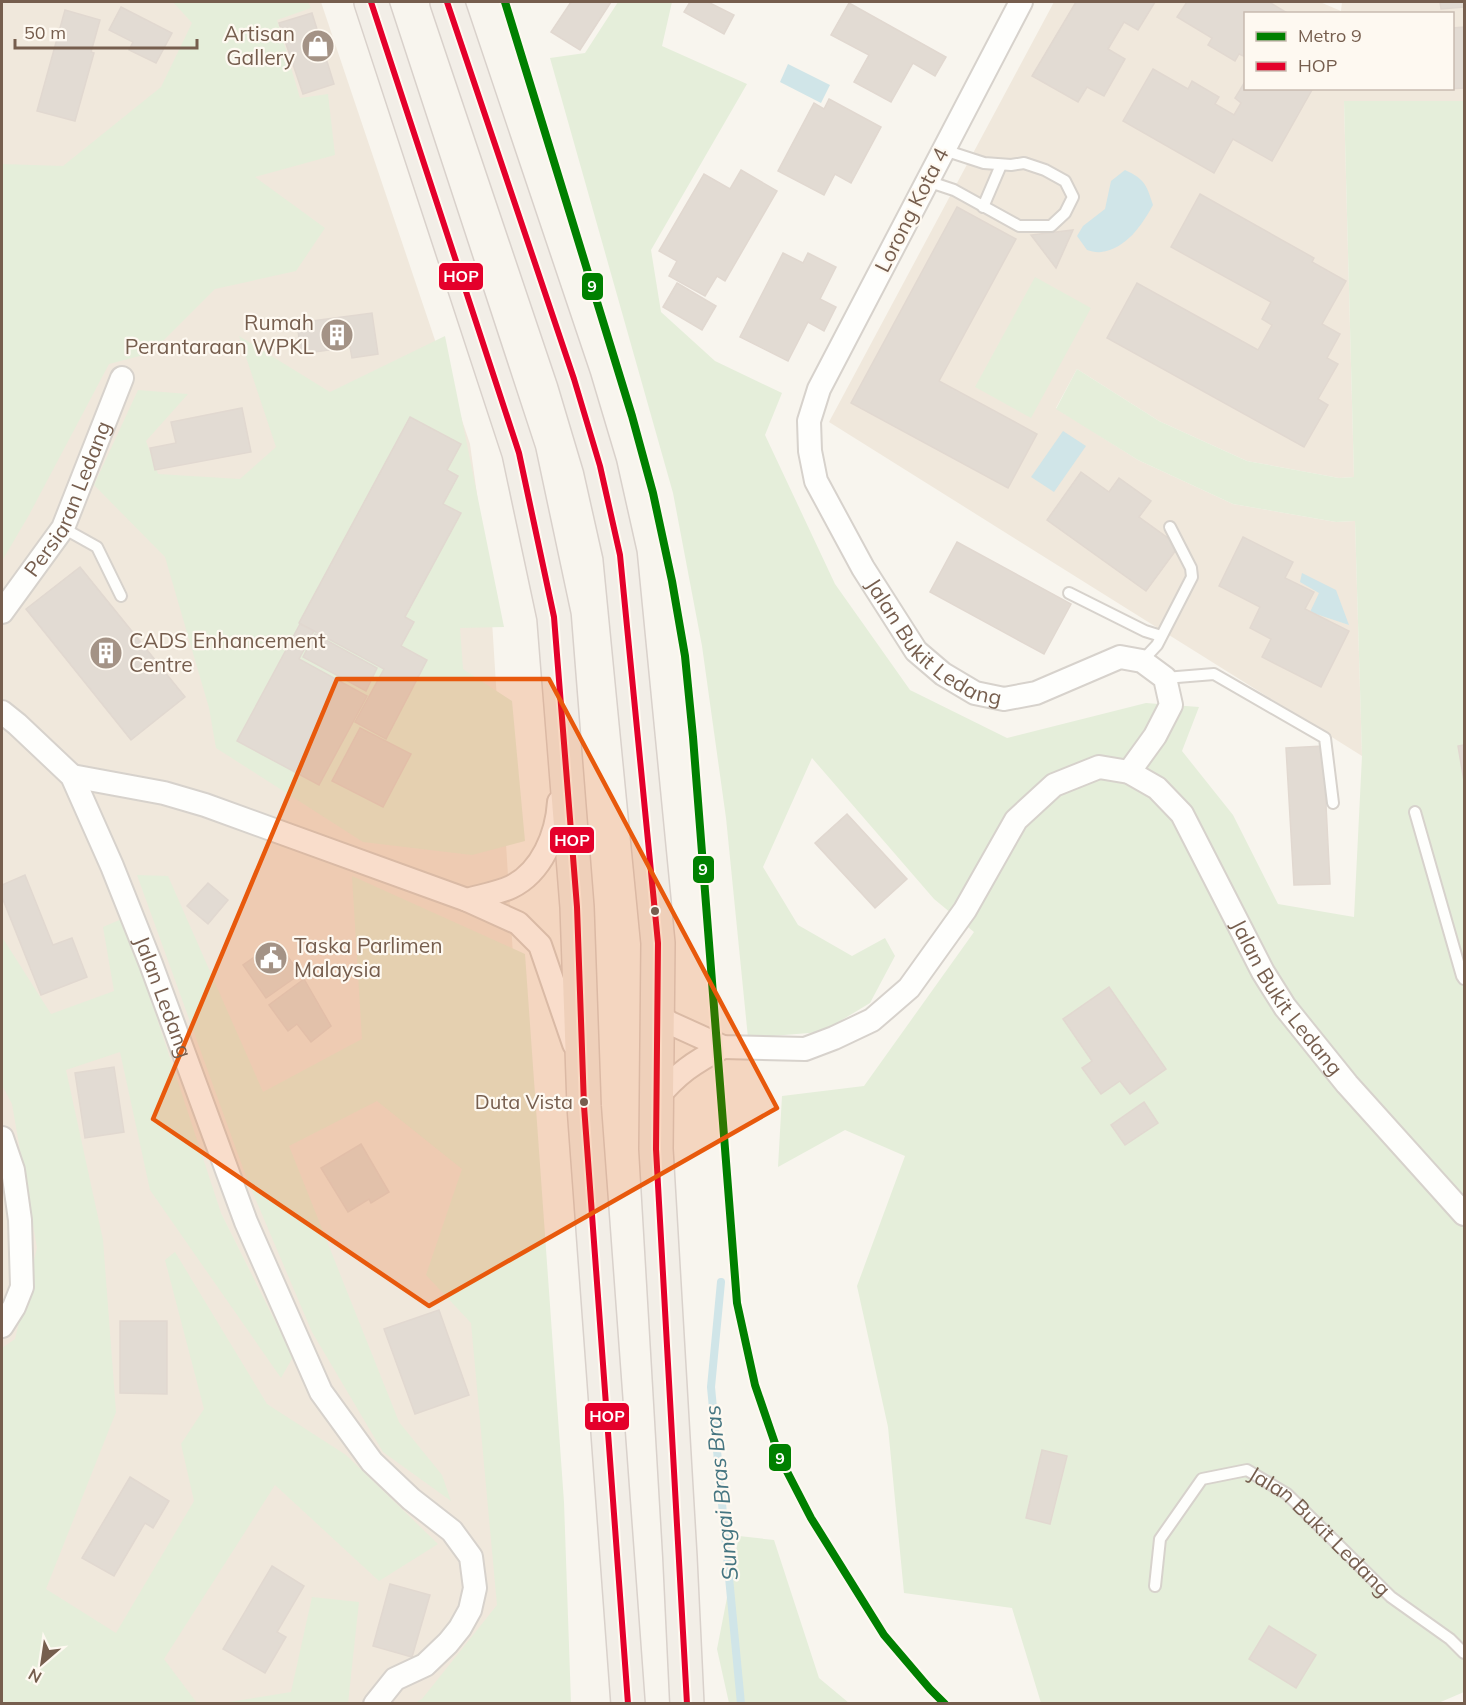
<svg xmlns="http://www.w3.org/2000/svg" width="1466" height="1705" viewBox="0 0 1466 1705" font-family="Mulish,sans-serif">
<style>
.residential{fill:#f0e8dc;fill-rule:evenodd}
.green{fill:#e5eeda}
.water{fill:#d0e5e8}
.lines{fill:none;stroke-linecap:round;stroke-linejoin:round}
.stream{stroke:#d0e5e8;stroke-width:8}
.building{fill:#e2dbd3;stroke:#e1d8d0;stroke-width:1.5}
.service-casing{stroke:#d7d2cc;stroke-width:14}
.minor-casing{stroke:#d7d2cc;stroke-width:26}
.primary-casing{stroke:#d9d1cb;stroke-width:36}
.service{stroke:#fefefc;stroke-width:10}
.minor{stroke:#fefefc;stroke-width:22}
.primary{stroke:#f2eee7;stroke-width:33}
.bus-1-casing{stroke:#fef9f1;stroke-width:10}
.bus-1{stroke:#e4002b;stroke-width:6}
.metro-1-casing{stroke:#fef9f1;stroke-width:12}
.metro-1{stroke:#008000;stroke-width:8}
.marked{fill:#e8590c;fill-opacity:0.2;stroke:#e8590c;stroke-width:4.5;stroke-linejoin:round}
.bus-dot{fill:#765e4e;stroke:#fef9f1;stroke-width:2}
.labels{text-anchor:middle;stroke-width:4.5;stroke-linejoin:round;paint-order:stroke}
.bus-label{font-size:20px;fill:#765e4e;stroke:#fef9f1;text-anchor:end}
.poi-label{font-size:21px;fill:#765e4e;stroke:#fef9f1;text-anchor:end}
.street-label{font-size:21px;fill:#765e4e;stroke:#fef9f1}
.water-label{font-size:22px;font-style:italic;fill:#457581;stroke:#fef9f1}
.line-badge{stroke:#fef9f1;stroke-width:2}
.badge-label{font-size:16px;text-anchor:middle;font-weight:bold;fill:#fff}
</style>
<rect width="100%" height="100%" fill="#f8f5ee"/>
<g class="residential">
<polygon points="2,2 321,2 470,444 490,589 560,1703 2,1704"/>
<path d="M1054 2H1320L1341 11 1342 2H1464V101L1344 102 1354 477 1339 478 1247 461 1159 421 1077 369 1056 408 1138 460 1233 504 1336 522 1355 521 1362 756 829 422ZM1246 14H1452V88H1246Z"/>
</g>
<g class="green">
<polygon points="173,2 308,2 311,8 277,20 300,98 328,94 335,155 255,177 325,228 296,271 215,289 151,353 109,364 29,515 2,561 2,164 63,166 161,87 192,23"/>
<polygon points="618,2 672,2 662,46 747,84 651,250 661,312 715,361 782,393 765,435 835,584 910,690 1007,738 1146,703 1199,707 1182,751 1233,815 1278,904 1354,917 1362,756 1355,521 1336,522 1233,504 1138,460 1056,409 1077,369 1159,421 1247,461 1339,478 1354,477 1344,101 1464,101 1464,1692 1436,1704 1041,1703 1012,1608 904,1593 888,1427 857,1286 905,1156 845,1130 778,1167 782,1096 864,1086 974,932 934,899 812,758 763,867 798,925 852,956 885,938 895,956 870,1003 822,1032 748,1038 726,818 702,646 673,493 550,58 585,53"/>
<polygon points="1035,277 1091,308 1031,418 975,387"/>
<polygon points="239,336 330,392 445,336 504,627 460,628 463,669 512,701 525,841 472,855 363,842 216,748 209,708 165,557 94,485 138,390 188,394 146,441 158,474 240,479 276,447"/>
<polygon points="137,875 168,876 263,1092 362,1039 352,876 525,954 564,1502 571,1703 415,1703 422,1699 497,1605 471,1323 426,1275 462,1169 377,1101 289,1146 399,1422 442,1475 451,1501 383,1452 312,1332 247,1179"/>
<polygon points="124,918 221,1213 293,1357 281,1378 150,1190 120,1052 66,1070 103,1240 116,1412 46,1589 116,1633 194,1501 181,1444 204,1409 165,1260 175,1252 267,1404 346,1455 438,1544 379,1581 275,1485 164,1659 197,1703 2,1703 2,1348 15,1339 37,1248 12,1104 2,1085 2,937 51,1014 114,991 103,927"/>
<polygon points="739,1536 774,1540 819,1678 849,1703 729,1703 717,1649"/>
<polygon points="312,1597 359,1602 348,1703 223,1703 291,1692"/>
</g>
<g class="water">
<polygon points="788,64 830,85 821,103 780,82"/>
<path d="M1125 170C1145 179 1147 186 1153 205 1142 225 1126 249 1101 252 1097 253 1091 251 1087 250L1077 236 1083 226 1105 209 1111 181Z"/>
<polygon points="1063,431 1086,446 1054,492 1031,477"/>
<polygon points="1302,573 1336,590 1349,625 1310,612 1319,593 1300,582"/>
</g>
<g class="lines">
<polyline class="stream" points="721,1282 711,1387 741,1704"/>
</g>
<g class="building">
<polygon points="571,2 611,2 580,50 551,32"/>
<polygon points="690,2 708,2 734,15 724,34 684,12"/>
<polygon points="1076,2 1155,2 1138,30 1124,22 1108,49 1125,59 1104,96 1087,87 1078,102 1032,76"/>
<polygon points="1187,2 1269,2 1289,14 1246,14 1246,57 1239,54 1235,61 1208,45 1212,38 1177,17"/>
<polygon points="1440,2 1464,2 1464,7 1441,9"/>
<polygon points="849,3 946,57 935,76 913,63 891,102 854,82 869,55 831,35"/>
<polygon points="121,7 172,33 156,63 129,50 133,42 109,30"/>
<polygon points="65,10 100,20 91,52 94,53 75,121 37,111"/>
<polygon points="312,13 334,84 303,94 279,23"/>
<polygon points="1464,27 1464,88 1447,89 1452,88 1452,28"/>
<polygon points="1153,69 1188,89 1192,81 1219,97 1215,104 1234,115 1241,103 1235,98 1246,80 1246,88 1313,88 1272,161 1233,139 1214,173 1123,121"/>
<polygon points="829,99 881,127 851,183 835,174 824,195 778,171 814,103 824,109"/>
<polygon points="741,170 777,191 725,281 717,276 705,296 669,276 677,261 659,251 704,174 730,189"/>
<polygon points="1200,194 1314,258 1312,262 1346,281 1322,324 1340,334 1327,358 1338,364 1318,399 1328,405 1304,447 1107,338 1137,283 1258,350 1272,325 1262,319 1271,302 1171,247"/>
<polygon points="957,207 1016,239 939,381 1037,434 1008,488 851,403"/>
<polygon points="1073,230 1056,268 1031,235"/>
<polygon points="783,253 803,263 808,253 836,267 820,299 836,307 824,331 808,322 788,361 740,337"/>
<polygon points="677,283 716,306 702,330 663,307"/>
<polygon points="372,313 378,354 352,358 350,347 301,354 297,323"/>
<polygon points="242,408 251,452 155,470 150,448 176,443 171,422"/>
<polygon points="410,417 461,444 447,470 458,476 443,504 461,513 405,617 414,622 401,646 427,660 386,739 355,722 384,669 299,623"/>
<polygon points="1081,472 1109,492 1119,478 1151,501 1139,517 1179,546 1146,591 1047,520"/>
<polygon points="1243,537 1293,562 1285,578 1314,592 1305,609 1349,631 1321,687 1262,657 1271,639 1250,628 1260,607 1219,586"/>
<polygon points="957,542 1071,604 1044,654 930,592"/>
<polygon points="80,567 185,697 131,740 26,609"/>
<polygon points="300,624 314,631 299,659 367,696 319,785 237,741"/>
<polygon points="315,634 377,668 366,691 303,657"/>
<polygon points="360,728 411,754 383,807 332,781"/>
<polygon points="1464,745 1464,781 1458,746"/>
<polygon points="1323,746 1330,884 1294,885 1286,748"/>
<polygon points="847,814 907,879 875,908 815,843"/>
<polygon points="25,875 53,945 72,938 87,977 41,995 2,897 2,885"/>
<polygon points="208,883 228,900 208,924 187,906"/>
<polygon points="277,941 300,974 266,998 243,965"/>
<polygon points="304,979 331,1026 311,1042 297,1024 288,1031 269,1005"/>
<polygon points="1109,987 1166,1069 1130,1094 1120,1081 1101,1094 1082,1068 1092,1061 1063,1019"/>
<polygon points="114,1067 124,1132 85,1138 75,1073"/>
<polygon points="1144,1102 1158,1123 1125,1145 1111,1125"/>
<polygon points="361,1144 389,1192 371,1203 369,1199 348,1212 321,1168"/>
<polygon points="439,1310 469,1395 415,1414 384,1329"/>
<polygon points="120,1321 167,1321 167,1394 120,1393"/>
<polygon points="1042,1450 1067,1456 1050,1524 1026,1518"/>
<polygon points="130,1477 169,1501 153,1528 145,1523 114,1576 82,1558"/>
<polygon points="272,1566 304,1586 277,1632 286,1637 265,1673 223,1649"/>
<polygon points="390,1584 430,1595 412,1657 373,1646"/>
<polygon points="1269,1626 1316,1655 1296,1688 1249,1659"/>
</g>
<g class="lines">
<g class="service-casing">
<g id="service">
<polyline points="927,181 954,190 1019,226 1051,226 1065,213 1073,197 1065,181 1045,170 1024,163 1011,165 984,163 944,150"/>
<polyline points="983,207 1001,165"/>
<polyline points="63,528 97,547 121,596"/>
<polyline points="1069,593 1145,631 1161,636"/>
<polyline points="1142,661 1157,645 1192,577 1191,568 1170,527"/>
<polyline points="1165,678 1214,674 1325,738 1333,803"/>
<polyline points="1415,812 1462,976 1464,979"/>
<path id="s1" d="M1155 1586 1160 1539 1202 1479 1247 1470 1287 1494 1391 1597 1450 1639 1464 1653"/>
</g>
</g>
<g class="minor-casing">
<g id="minor">
<path id="s2" d="M1021 2 819 389 809 421 810 451 816 481 863 568 916 651 943 674 975 693 1004 699 1036 693 1120 657 1142 661 1165 678 1171 705 1155 736 1129 772"/>
<path id="s3" d="M2 612 63 528 122 378"/>
<path id="s4" d="M2 712 17 724 72 776 112 866 151 964 246 1222 321 1392 372 1462 411 1499 452 1531 471 1557 475 1588 470 1610 460 1628 448 1643 425 1665 395 1679 375 1704"/>
<polyline points="72,776 164,793 205,805 467,900 518,923 540,945 574,1044"/>
<path d="M467 900C481 896 498 893 511 887 542 872 557 834 559 802"/>
<path id="s5" d="M657 1014 670 1023 723 1047 805 1049 834 1038 872 1020 909 988 965 910 1016 820 1054 785 1099 767 1129 772 1157 788 1182 814 1263 972 1285 1007 1347 1084 1464 1214"/>
<path d="M656 1099C678 1073 693 1063 723 1047"/>
<polyline points="2,1138 13,1170 20,1220 22,1287 14,1307 2,1326"/>
</g>
</g>
<g class="primary-casing">
<g id="primary">
<polyline points="371,2 519,453 554,617 577,907 584,1106 628,1704"/>
<polyline points="447,2 574,379 600,466 620,555 658,943 656,1149 680,1557 687,1704"/>
</g>
</g>
<use href="#service" class="service"/>
<use href="#minor" class="minor"/>
<use href="#primary" class="primary"/>
<g class="bus-1-casing">
<g id="bus-1">
<polyline points="371,2 519,453 554,617 577,907 584,1106 628,1704"/>
<polyline points="447,2 574,379 600,466 620,555 658,943 656,1149 687,1704"/>
</g>
</g>
<use href="#bus-1" class="bus-1"/>
<g class="metro-1-casing">
<polyline id="metro-1" points="505,2 632,416 653,493 672,581 685,656 693,737 737,1303 755,1385 780,1458 811,1518 884,1635 930,1689 945,1704"/>
</g>
<use href="#metro-1" class="metro-1"/>
</g>
<path class="marked" d="M337 679H549L777 1108 429 1306 153 1119Z"/>
<defs>
<g id="shop-disc" transform="scale(1.725)"><circle r="9.5" fill="#a49386" stroke="#fef9f1"/><path d="M-5-2.5h2.3a2.7 3.5 0 0 1 5.4 0H5L5.5 6h-11ZM-1.5-2.5h3a1.5 2.3 0 0 0-3 0Z" fill="#fff"/></g>
<g id="building-disc" transform="scale(1.725)"><circle r="9.5" fill="#a49386" stroke="#fef9f1"/><path d="M-4-6H4V6H1V3H-1V6H-4ZM-2.5-4.3h1.7v1.8h-1.7ZM.8-4.3h1.7v1.8H.8ZM-2.5-1h1.7V.8h-1.7ZM.8-1h1.7V.8H.8Z" fill="#fff"/></g>
<g id="civic-disc" transform="scale(1.725)"><circle r="9.5" fill="#a49386" stroke="#fef9f1"/><path d="M-.6-6.5H3V-4.5H.6V-3L4-1V1h2V6H-6V1h2V-1L-.6-3ZM-1.2 2.5V6h2.4V2.5Z" fill="#fff"/></g>
</defs>
<g fill-rule="evenodd">
<use href="#shop-disc" x="318" y="46"/>
<use href="#building-disc" x="337" y="335"/>
<use href="#building-disc" x="106" y="653"/>
<use href="#civic-disc" x="271" y="958"/>
</g>
<g class="bus-dot">
<circle cx="655" cy="911" r="5"/>
<circle cx="584" cy="1102" r="5"/>
</g>
<g class="labels">
<g class="bus-label">
<text x="573" y="1109">Duta Vista</text>
</g>
<g class="poi-label">
<text x="295" y="41">Artisan<tspan x="295" dy="24">Gallery</tspan></text>
<text x="314" y="330">Rumah<tspan x="314" dy="24">Perantaraan WPKL</tspan></text>
<text x="129" y="648" text-anchor="start">CADS Enhancement<tspan x="129" dy="24">Centre</tspan></text>
<text x="294" y="953" text-anchor="start">Taska Parlimen<tspan x="294" dy="24">Malaysia</tspan></text>
</g>
<g class="street-label">
<text transform="translate(912 210) rotate(-63)" y="7">Lorong Kota 4</text>
<text dy="7" stroke="none"><textPath href="#s3" startOffset="132">Persiaran Ledang</textPath></text>
<text dy="7" stroke="none"><textPath href="#s2" startOffset="736">Jalan Bukit Ledang</textPath></text>
<text dy="7" stroke="none"><textPath href="#s4" startOffset="334">Jalan Ledang</textPath></text>
<text dy="7" stroke="none"><textPath href="#s5" startOffset="888">Jalan Bukit Ledang</textPath></text>
<text dy="7" stroke="none"><textPath href="#s1" startOffset="262">Jalan Bukit Ledang</textPath></text>
</g>
<g class="water-label">
<text transform="translate(721 1493) rotate(-96)" y="8">Sungai Bras Bras</text>
</g>
</g>
<g class="line-badge">
<rect x="438" y="262" width="46" height="29" rx="6" fill="#e4002b"/>
<rect x="581" y="272" width="23" height="29" rx="6" fill="#008000"/>
<rect x="549" y="826" width="46" height="28" rx="6" fill="#e4002b"/>
<rect x="692" y="855" width="23" height="29" rx="6" fill="#008000"/>
<rect x="584" y="1402" width="46" height="29" rx="6" fill="#e4002b"/>
<rect x="768" y="1443" width="24" height="29" rx="6" fill="#008000"/>
</g>
<g class="badge-label">
<text x="461" y="282">HOP</text>
<text x="592" y="292">9</text>
<text x="572" y="846">HOP</text>
<text x="703" y="875">9</text>
<text x="607" y="1422">HOP</text>
<text x="780" y="1464">9</text>
</g>
<rect width="1466" height="1705" fill="none" stroke="#765e4e" stroke-width="6"/>
<rect x="1244" y="12" width="210" height="78" fill="#fef9f1" stroke="#c8bbb0" stroke-width="1.5"/>
<rect x="1256" y="32" width="30" height="9" fill="#008000" stroke="#c8bbb0" stroke-width="1.5"/>
<text x="1298" y="42" font-size="18" fill="#765e4e">Metro 9</text>
<rect x="1256" y="62" width="30" height="9" fill="#e4002b" stroke="#c8bbb0" stroke-width="1.5"/>
<text x="1298" y="72" font-size="18" fill="#765e4e">HOP</text>
<g transform="translate(42 1663) rotate(209)" stroke="#fef9f1" stroke-width="4.5" paint-order="stroke">
<path d="M0-4.5L10 22L0 15L-10 22Z" fill="#765e4e"/>
<text y="-9" font-size="16" font-weight="bold" text-anchor="middle" fill="#765e4e">N</text>
</g>
<path d="M15 39v9h182v-9" fill="none" stroke="#765e4e" stroke-width="3"/>
<text x="24" y="39" font-size="18" fill="#765e4e" stroke="#fef9f1" stroke-width="4.5" paint-order="stroke">50 m</text>
</svg>
